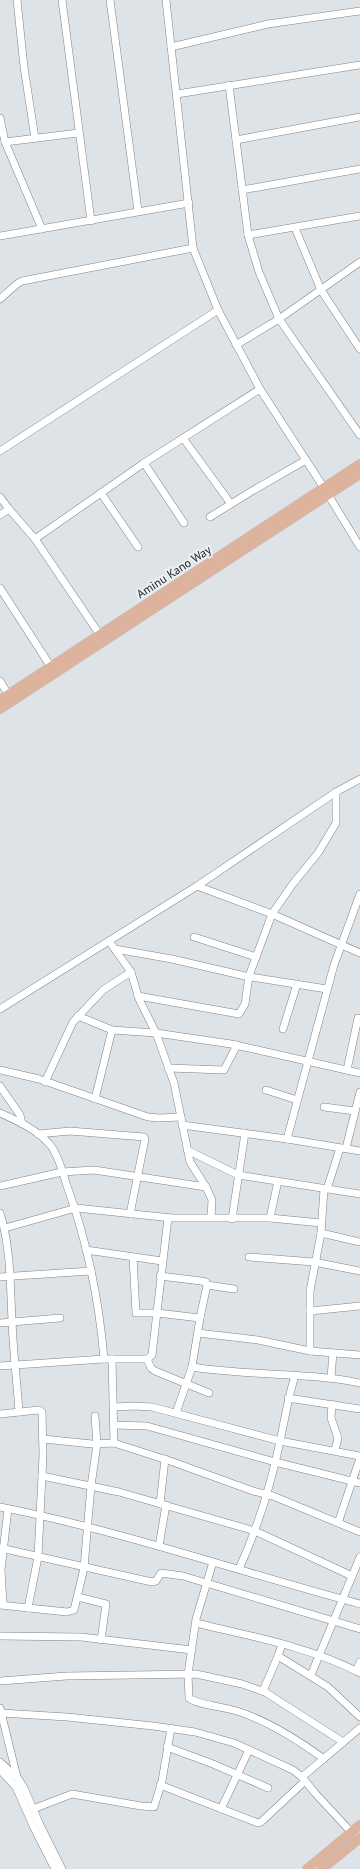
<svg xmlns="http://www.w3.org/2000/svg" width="360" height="1869" viewBox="0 0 360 1869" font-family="'PT Sans',sans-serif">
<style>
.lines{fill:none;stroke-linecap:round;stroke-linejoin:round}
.minor-casing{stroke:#7f8387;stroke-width:8}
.major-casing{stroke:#c1c1c2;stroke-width:10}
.minor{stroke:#fff;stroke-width:7}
.major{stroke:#ddb39d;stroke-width:9}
.labels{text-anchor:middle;stroke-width:4;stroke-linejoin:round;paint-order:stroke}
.street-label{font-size:12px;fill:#212324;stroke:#ebf0f4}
</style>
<rect width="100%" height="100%" fill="#dee3e7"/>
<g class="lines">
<g class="minor-casing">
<g id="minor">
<polyline points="17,0 24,67 35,138"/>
<polyline points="62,0 91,221"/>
<polyline points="110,0 138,211"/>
<polyline points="166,0 193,248 218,310 260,389 324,488 360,547"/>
<polyline points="171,47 268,24 360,11"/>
<polyline points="229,85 248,235 259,272 279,319 360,435"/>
<polyline points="177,94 360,65"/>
<polyline points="0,118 5,142 42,229"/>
<polyline points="236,140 360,117"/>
<polyline points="5,142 78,133"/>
<polyline points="242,190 360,169"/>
<polyline points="295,228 321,290 360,349"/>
<polyline points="248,235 360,216"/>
<polyline points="0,236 189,203"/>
<polyline points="0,299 17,284 22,281 193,248"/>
<polyline points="236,345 279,319 360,262"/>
<polyline points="183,438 231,504"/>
<polyline points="0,451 218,310"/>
<polyline points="144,463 184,523"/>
<polyline points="101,493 138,547"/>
<polyline points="0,497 9,509 35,539 100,635"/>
<polyline points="0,515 9,509"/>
<polyline points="210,517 252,491 306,460"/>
<polyline points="35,539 144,463 260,389"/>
<polyline points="0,588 51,667"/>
<polyline points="0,681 8,694"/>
<polyline points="197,886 272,914 360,953"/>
<polyline points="194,937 256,957"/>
<polyline points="109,941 131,972 139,999 156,1033 174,1083 190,1162 206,1187 212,1200 211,1217"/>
<polyline points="115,949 172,959 245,976 327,989"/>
<polyline points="138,996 239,1014 245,1004 249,976 272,914 292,885 318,853 336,823 336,792"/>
<polyline points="0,1009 197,886 336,792 360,779"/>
<polyline points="78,1016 112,1030 156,1033 231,1044 360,1073"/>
<polyline points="283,1029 297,984"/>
<polyline points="168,1068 224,1070 237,1045"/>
<polyline points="0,1070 39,1079 148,1117 159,1118 181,1117"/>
<polyline points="347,1070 358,1018"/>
<polyline points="45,1082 73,1022 103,990 131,972"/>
<polyline points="0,1086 20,1115 22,1124"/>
<polyline points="266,1090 297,1100"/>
<polyline points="95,1099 112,1030"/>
<polyline points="324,1107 355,1111"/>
<path d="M0 1113C18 1121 38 1130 51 1146 59 1157 63 1173 67 1186 87 1241 99 1300 104 1359"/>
<polyline points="182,1125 287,1139 360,1151"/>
<polyline points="38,1134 70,1131 144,1137 145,1139 130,1214"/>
<polyline points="287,1139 334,965 360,894"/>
<polyline points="346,1148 360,1092"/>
<polyline points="187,1150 238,1175 360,1194"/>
<polyline points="0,1186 62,1172 94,1170 206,1187"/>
<polyline points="327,1189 340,1148"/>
<path d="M0 1213C11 1248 10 1284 12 1320 13 1351 17 1381 19 1412"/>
<polyline points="270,1218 321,1223"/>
<polyline points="232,1219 245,1133"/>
<polyline points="5,1228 76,1208 172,1218 270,1218 278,1181"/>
<polyline points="321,1233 360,1242"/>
<polyline points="86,1250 162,1261"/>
<polyline points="133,1257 136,1313 157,1313 200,1318"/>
<polyline points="249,1257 314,1262 360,1271"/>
<polyline points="160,1276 201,1281 206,1282 207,1285 200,1318 192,1367 176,1413"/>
<polyline points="0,1277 91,1271"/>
<polyline points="207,1285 234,1289"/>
<polyline points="310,1311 360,1306"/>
<polyline points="0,1323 60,1318"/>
<polyline points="198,1333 258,1340 310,1351 360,1355"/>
<polyline points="310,1351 310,1291 321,1233 324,1189"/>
<polyline points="112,1359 114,1443"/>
<polyline points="147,1359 151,1368 155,1371 209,1393"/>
<polyline points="0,1366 104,1359 147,1359 152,1355 168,1218"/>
<path d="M192 1367C248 1376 305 1372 360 1383"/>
<polyline points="331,1377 333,1353"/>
<polyline points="288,1398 360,1409"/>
<polyline points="332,1404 331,1418 338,1438 335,1450"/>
<polyline points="114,1407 135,1406 152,1407 280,1441 360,1456"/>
<polyline points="0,1414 39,1410 42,1412 43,1455 38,1557 28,1608"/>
<polyline points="114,1425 147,1426 275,1462 360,1483"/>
<polyline points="43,1439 92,1444 114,1443 173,1462 253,1491 273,1496 360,1532"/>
<polyline points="42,1476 119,1492 255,1531 352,1576"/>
<polyline points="160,1504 165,1459"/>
<path d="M0 1507C122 1531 240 1572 360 1604"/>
<polyline points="338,1523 360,1458"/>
<polyline points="159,1546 166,1505"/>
<polyline points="0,1548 152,1582 156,1581 161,1573 183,1576 360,1629"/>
<path d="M213 1562 196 1619 188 1674 189 1698C197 1705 227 1707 240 1712 269 1722 298 1740 324 1759"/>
<path d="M239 1569C257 1529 271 1485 280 1441 285 1419 288 1397 295 1376"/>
<polyline points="78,1597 106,1604 101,1640"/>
<polyline points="3,1604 1,1570 8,1509"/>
<polyline points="0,1605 67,1612 74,1610 84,1568 91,1486 97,1444 95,1416"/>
<path d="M196 1623C249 1636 311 1647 360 1673"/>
<polyline points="0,1636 81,1637 192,1650"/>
<polyline points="278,1656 328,1687 360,1717"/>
<polyline points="356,1671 360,1662"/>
<polyline points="311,1675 360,1557"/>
<polyline points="0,1681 67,1676 196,1674 242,1684 265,1692 343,1742"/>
<polyline points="263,1691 278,1656 282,1644"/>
<polyline points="0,1708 17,1777 24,1788 40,1825 62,1869"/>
<polyline points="1,1713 67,1717 153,1726 195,1732 234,1743 293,1770 302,1777 315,1793 351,1832"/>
<polyline points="167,1747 213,1764 268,1788"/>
<polyline points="0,1762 16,1777"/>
<polyline points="0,1770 16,1787 34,1828 55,1869"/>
<polyline points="302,1777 360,1728"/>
<polyline points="160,1785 258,1823 261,1822 305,1781"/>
<polyline points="33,1809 72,1794 141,1806 154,1807 162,1781 171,1728"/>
<polyline points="221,1809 249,1750"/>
</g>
</g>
<g class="major-casing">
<g id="major">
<path d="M0 700C120 621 241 543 360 464"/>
<polyline points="0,709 360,474"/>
<polyline points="307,1869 360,1825"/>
<polyline points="322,1869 360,1838"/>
</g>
</g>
<use href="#minor" class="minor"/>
<use href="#major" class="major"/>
</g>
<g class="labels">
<g class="street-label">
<text transform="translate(174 572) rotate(-33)" y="4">Aminu Kano Way</text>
</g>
</g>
</svg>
